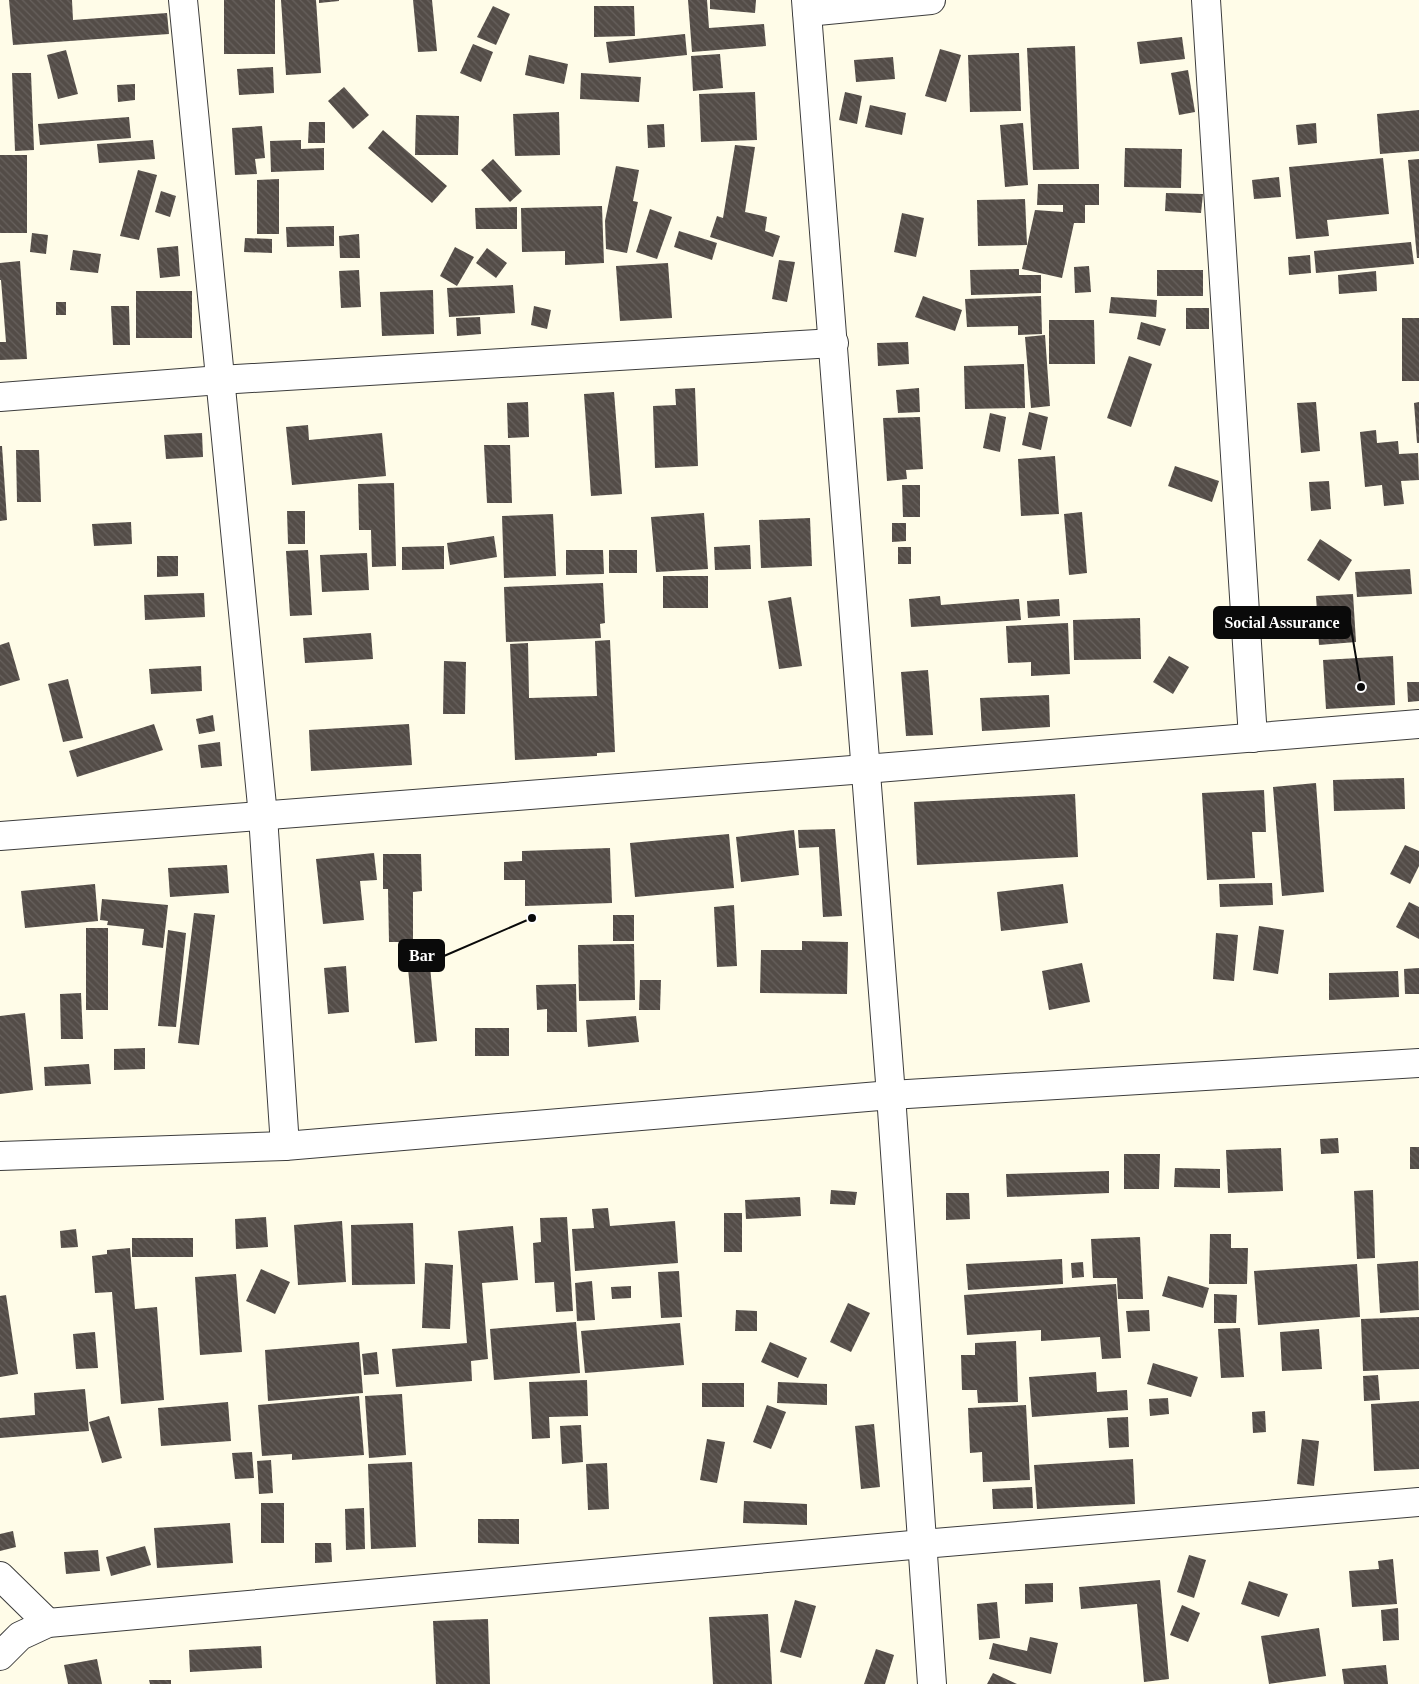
<svg xmlns="http://www.w3.org/2000/svg" width="1419" height="1684" viewBox="0 0 1419 1684" font-family="'Times New Roman',serif">
<style>
.building{fill:url(#building-back-hatch)}
.lines{fill:none;stroke-linecap:round;stroke-linejoin:round}
.street-casing{stroke:#3d3d3d;stroke-width:30}
.street{stroke:#fff;stroke-width:28}
.leader{fill:none;stroke:#0a0a0a;stroke-width:2}
.callout-dot{fill:#0a0a0a;stroke:#fff;stroke-width:2}
.callout{fill:#0a0a0a;stroke:#0a0a0a;stroke-width:2}
.callout-label{font-size:16px;text-anchor:middle;font-weight:bold;fill:#fff}
</style>
<defs>
<pattern id="building-back-hatch" width="6" height="6" patternUnits="userSpaceOnUse" patternTransform="scale(1.25)"><rect width="6" height="6" fill="#534c47"/><path d="M-1 5l2 2M0 0l6 6M5-1l2 2" fill="none" stroke="#67615d"/></pattern>
</defs>
<rect width="100%" height="100%" fill="#fffce8"/>
<g class="building">
<polygon points="9,0 72,0 73,20 167,13 169,34 13,45"/>
<rect x="224" y="0" width="51" height="54"/>
<polygon points="281,0 316,0 321,73 286,75"/>
<polygon points="319,0 339,0 339,1 319,3"/>
<polygon points="413,0 432,0 437,51 418,52"/>
<polygon points="688,0 707,0 709,28 764,24 766,46 692,52"/>
<polygon points="710,0 756,0 755,13 710,9"/>
<polygon points="493,6 510,14 496,45 477,37"/>
<polygon points="594,6 634,6 635,36 594,37"/>
<polygon points="685,34 687,55 609,63 606,42"/>
<polygon points="1182,37 1185,59 1140,64 1137,42"/>
<polygon points="473,44 493,52 481,82 460,73"/>
<polygon points="1075,46 1079,169 1033,170 1027,48"/>
<polygon points="940,49 961,55 946,102 925,96"/>
<polygon points="66,50 78,94 58,99 47,55"/>
<polygon points="1019,53 1021,111 970,112 968,55"/>
<polygon points="720,54 723,88 693,91 691,56"/>
<polygon points="529,55 568,64 564,84 525,75"/>
<polygon points="893,57 895,79 856,82 854,60"/>
<polygon points="273,67 274,93 239,95 237,69"/>
<polygon points="1188,70 1195,112 1179,115 1171,73"/>
<polygon points="12,73 31,73 34,150 15,151"/>
<polygon points="581,73 641,77 639,102 580,99"/>
<polygon points="135,84 135,100 118,102 117,85"/>
<polygon points="344,87 369,115 353,129 328,101"/>
<polygon points="755,92 757,140 701,142 699,94"/>
<polygon points="845,92 862,96 857,124 839,120"/>
<polygon points="870,105 906,113 902,135 865,127"/>
<polygon points="1419,110 1419,151 1380,154 1377,114"/>
<polygon points="559,112 560,155 515,156 513,114"/>
<polygon points="416,115 459,116 458,155 415,155"/>
<polygon points="129,117 131,138 40,145 38,124"/>
<polygon points="309,122 325,122 325,143 308,143"/>
<polygon points="1023,123 1028,185 1005,187 1000,125"/>
<polygon points="1316,123 1317,143 1298,145 1296,125"/>
<polygon points="664,124 665,147 648,148 647,125"/>
<polygon points="262,126 265,158 255,159 257,174 235,175 232,128"/>
<polygon points="383,130 447,186 432,203 368,148"/>
<polygon points="153,140 155,159 99,163 97,144"/>
<polygon points="301,140 301,149 324,148 324,170 271,172 270,141"/>
<polygon points="735,145 755,147 745,212 767,217 765,231 780,236 773,257 710,237 717,216 723,218"/>
<polygon points="1125,148 1182,149 1181,188 1124,187"/>
<rect x="0" y="155" width="27" height="78"/>
<polygon points="1383,158 1389,214 1327,220 1329,236 1296,239 1289,167"/>
<polygon points="493,159 522,191 510,202 481,170"/>
<polygon points="1419,159 1419,258 1417,258 1408,160"/>
<polygon points="616,166 639,170 633,201 638,202 627,253 606,249 605,221"/>
<polygon points="138,170 157,175 139,240 120,236"/>
<polygon points="1279,177 1281,197 1254,199 1252,180"/>
<polygon points="279,179 279,234 257,234 257,180"/>
<polygon points="1038,184 1099,184 1099,205 1085,205 1085,223 1074,223 1062,278 1022,269 1035,210 1063,212 1063,205 1037,205"/>
<polygon points="161,191 176,196 170,217 155,212"/>
<polygon points="1166,193 1203,194 1201,213 1165,211"/>
<polygon points="1025,199 1027,245 978,246 977,200"/>
<polygon points="602,206 604,263 565,265 565,251 522,252 521,208"/>
<polygon points="517,207 517,229 476,229 475,208"/>
<polygon points="650,209 672,217 657,259 636,252"/>
<polygon points="902,213 924,218 916,257 894,252"/>
<polygon points="334,226 334,246 287,247 286,227"/>
<polygon points="679,231 717,243 712,260 674,247"/>
<polygon points="32,233 48,235 46,254 30,252"/>
<polygon points="359,234 360,258 340,258 339,236"/>
<polygon points="245,238 272,239 272,253 244,252"/>
<polygon points="1411,242 1414,264 1316,273 1314,251"/>
<polygon points="178,246 180,276 160,278 157,248"/>
<polygon points="455,247 474,257 457,286 440,276"/>
<polygon points="487,248 507,263 496,278 476,263"/>
<polygon points="73,250 101,254 98,273 70,270"/>
<polygon points="1310,255 1311,273 1289,275 1288,257"/>
<polygon points="779,260 795,262 787,302 772,299"/>
<polygon points="20,261 27,359 0,360 0,342 6,342 1,280 0,280 0,263"/>
<polygon points="668,263 672,318 620,321 616,266"/>
<polygon points="1089,266 1091,292 1075,293 1074,267"/>
<polygon points="1019,269 1019,275 1041,275 1041,293 971,295 970,270"/>
<polygon points="359,270 361,307 341,308 339,271"/>
<rect x="1157" y="270" width="46" height="26"/>
<polygon points="1376,271 1377,291 1339,294 1338,275"/>
<polygon points="513,285 515,313 449,317 447,288"/>
<polygon points="433,290 434,334 382,336 380,292"/>
<rect x="136" y="291" width="56" height="47"/>
<polygon points="923,296 962,310 955,331 915,317"/>
<polygon points="1041,296 1042,334 1018,335 1018,326 967,327 965,299"/>
<polygon points="1111,297 1157,300 1156,317 1109,313"/>
<rect x="56" y="302" width="10" height="13"/>
<polygon points="111,306 129,306 130,345 113,345"/>
<polygon points="534,306 551,310 547,329 531,325"/>
<rect x="1186" y="308" width="23" height="21"/>
<polygon points="480,317 481,334 457,336 456,318"/>
<rect x="1402" y="318" width="17" height="63"/>
<polygon points="1049,320 1094,320 1095,364 1049,364"/>
<polygon points="1141,322 1166,329 1160,346 1137,339"/>
<polygon points="1045,335 1050,406 1031,408 1025,337"/>
<polygon points="908,342 909,364 878,366 877,343"/>
<polygon points="1129,356 1152,364 1131,427 1107,418"/>
<polygon points="1024,364 1025,408 965,409 964,366"/>
<polygon points="695,388 698,466 655,468 653,406 676,405 675,389"/>
<polygon points="919,388 920,412 898,413 896,390"/>
<polygon points="614,392 622,494 591,496 584,394"/>
<polygon points="528,402 529,437 508,438 507,403"/>
<polygon points="1316,402 1320,451 1301,453 1297,403"/>
<polygon points="1419,402 1419,443 1417,443 1414,403"/>
<polygon points="1029,412 1048,417 1041,450 1022,445"/>
<polygon points="990,413 1006,417 1000,452 983,448"/>
<polygon points="920,417 923,469 906,470 907,479 887,481 883,418"/>
<polygon points="308,425 309,440 382,433 386,476 292,485 286,427"/>
<polygon points="1376,430 1377,443 1398,441 1399,454 1418,453 1419,480 1401,481 1404,504 1384,506 1382,485 1365,487 1360,432"/>
<polygon points="202,433 203,457 166,459 164,435"/>
<polygon points="484,445 510,445 512,503 487,503"/>
<polygon points="0,446 2,446 7,520 0,521"/>
<polygon points="16,450 39,450 41,502 17,502"/>
<polygon points="1055,456 1059,514 1021,516 1018,459"/>
<polygon points="1175,466 1219,481 1212,502 1168,486"/>
<polygon points="1329,481 1331,509 1311,511 1309,482"/>
<polygon points="394,483 396,566 372,567 371,530 359,530 358,484"/>
<polygon points="902,485 920,485 920,517 903,517"/>
<polygon points="287,511 305,511 305,544 288,544"/>
<polygon points="1082,512 1087,573 1069,575 1064,514"/>
<polygon points="704,513 708,569 656,572 651,517"/>
<polygon points="553,514 556,576 504,578 502,516"/>
<polygon points="810,518 812,566 761,568 759,520"/>
<polygon points="131,522 132,544 94,546 92,524"/>
<polygon points="892,523 906,523 906,541 892,542"/>
<polygon points="494,536 497,557 450,565 447,543"/>
<polygon points="1320,539 1352,560 1339,581 1307,560"/>
<polygon points="750,545 751,569 715,570 714,547"/>
<polygon points="444,546 444,569 402,570 402,547"/>
<rect x="898" y="547" width="13" height="17"/>
<polygon points="308,550 312,615 290,616 286,551"/>
<polygon points="566,550 603,550 604,574 566,575"/>
<rect x="609" y="550" width="28" height="23"/>
<polygon points="367,553 369,590 322,592 320,555"/>
<polygon points="157,556 178,556 178,576 157,577"/>
<polygon points="1410,569 1412,594 1357,597 1355,572"/>
<rect x="663" y="576" width="45" height="32"/>
<polygon points="603,583 605,623 600,624 601,638 506,642 504,587"/>
<polygon points="204,593 205,617 145,620 144,595"/>
<polygon points="1353,594 1356,642 1319,645 1316,596"/>
<polygon points="940,596 941,605 1019,599 1021,620 911,627 909,599"/>
<polygon points="791,597 802,666 779,669 768,601"/>
<polygon points="1059,599 1060,616 1028,618 1027,601"/>
<polygon points="1140,618 1141,659 1074,660 1073,620"/>
<polygon points="1068,623 1070,674 1031,676 1031,662 1008,663 1006,626"/>
<polygon points="371,633 373,659 305,663 303,638"/>
<polygon points="610,640 615,752 597,753 597,756 515,760 510,644 528,643 529,698 597,696 595,641"/>
<polygon points="9,642 20,680 0,686 0,645"/>
<polygon points="1169,656 1189,667 1173,694 1153,682"/>
<polygon points="1393,656 1395,705 1326,709 1323,660"/>
<polygon points="444,661 466,662 465,714 443,714"/>
<polygon points="201,666 202,691 151,694 149,669"/>
<polygon points="928,670 933,735 906,736 901,672"/>
<polygon points="68,679 83,738 63,742 48,684"/>
<polygon points="1407,682 1419,682 1419,701 1408,702"/>
<polygon points="1049,695 1050,727 982,731 980,698"/>
<polygon points="213,715 215,731 199,734 196,719"/>
<polygon points="154,724 163,750 77,777 69,751"/>
<polygon points="409,724 412,765 311,771 309,730"/>
<polygon points="220,742 222,766 201,768 198,745"/>
<polygon points="1404,778 1405,809 1334,811 1333,780"/>
<polygon points="1316,783 1324,892 1282,896 1273,787"/>
<polygon points="1264,790 1266,832 1252,832 1255,878 1207,880 1202,793"/>
<polygon points="1075,794 1078,857 917,865 914,802"/>
<polygon points="835,829 842,916 823,917 819,847 799,848 798,830"/>
<polygon points="794,830 799,875 741,882 736,837"/>
<polygon points="729,834 734,888 635,897 630,843"/>
<polygon points="1405,845 1419,851 1419,866 1410,884 1390,874"/>
<polygon points="610,848 612,903 525,906 525,880 504,880 504,862 522,861 522,851"/>
<polygon points="374,853 377,880 360,881 364,920 323,924 316,859"/>
<polygon points="383,854 421,854 422,891 413,892 413,942 389,942 388,889 383,889"/>
<polygon points="227,865 229,893 170,897 168,868"/>
<polygon points="1272,883 1273,905 1220,907 1219,884"/>
<polygon points="95,884 98,921 25,928 21,891"/>
<polygon points="1063,884 1068,923 1001,931 997,892"/>
<polygon points="102,899 168,905 163,948 142,945 144,929 107,925 108,921 100,920"/>
<polygon points="1409,902 1419,907 1419,939 1396,927"/>
<polygon points="734,905 737,966 717,967 714,907"/>
<polygon points="194,913 215,915 199,1045 178,1043"/>
<rect x="613" y="915" width="21" height="26"/>
<polygon points="1259,926 1284,930 1278,974 1253,970"/>
<rect x="86" y="928" width="22" height="82"/>
<polygon points="168,930 186,933 176,1027 158,1026"/>
<polygon points="1216,933 1238,935 1234,981 1213,979"/>
<polygon points="802,941 848,942 847,994 760,993 761,950 802,950"/>
<polygon points="634,944 635,1000 579,1001 578,945"/>
<polygon points="428,945 437,1041 415,1043 406,947"/>
<polygon points="1082,963 1090,1002 1049,1010 1042,971"/>
<polygon points="346,966 349,1012 328,1014 324,968"/>
<polygon points="1419,968 1419,994 1405,994 1404,969"/>
<polygon points="1398,971 1399,997 1329,1000 1329,973"/>
<polygon points="640,980 661,980 660,1010 639,1010"/>
<polygon points="576,984 577,1032 547,1032 547,1009 537,1010 536,985"/>
<polygon points="81,993 83,1039 61,1039 60,994"/>
<polygon points="25,1013 33,1090 0,1094 0,1016"/>
<polygon points="636,1016 639,1042 588,1047 586,1020"/>
<rect x="475" y="1028" width="34" height="28"/>
<polygon points="145,1048 145,1069 114,1070 114,1049"/>
<polygon points="89,1064 91,1084 45,1086 44,1067"/>
<polygon points="1338,1138 1339,1153 1321,1154 1320,1139"/>
<rect x="1410" y="1147" width="9" height="22"/>
<polygon points="1281,1148 1283,1191 1228,1193 1226,1150"/>
<polygon points="1124,1154 1160,1154 1159,1189 1124,1189"/>
<polygon points="1175,1168 1220,1169 1220,1188 1174,1187"/>
<polygon points="1109,1171 1109,1193 1007,1197 1006,1174"/>
<polygon points="831,1190 857,1192 855,1205 830,1204"/>
<polygon points="1373,1190 1375,1258 1357,1259 1354,1191"/>
<polygon points="946,1193 969,1193 970,1219 946,1220"/>
<polygon points="800,1197 801,1216 746,1219 745,1200"/>
<polygon points="608,1208 610,1226 675,1221 678,1263 575,1271 572,1229 594,1228 592,1209"/>
<rect x="724" y="1213" width="18" height="39"/>
<polygon points="266,1217 268,1247 236,1249 235,1219"/>
<polygon points="567,1217 573,1311 556,1312 554,1282 535,1283 533,1243 541,1242 540,1218"/>
<polygon points="342,1221 346,1282 298,1285 294,1225"/>
<polygon points="413,1223 415,1284 352,1285 351,1225"/>
<polygon points="513,1226 518,1280 482,1283 488,1359 471,1361 472,1381 396,1387 392,1349 467,1343 458,1231"/>
<polygon points="76,1229 78,1247 61,1248 60,1231"/>
<polygon points="1210,1234 1231,1234 1231,1248 1248,1248 1247,1284 1209,1284"/>
<polygon points="1140,1237 1143,1299 1118,1299 1117,1278 1093,1278 1091,1239"/>
<rect x="132" y="1238" width="61" height="19"/>
<polygon points="130,1248 135,1309 157,1307 164,1400 121,1404 112,1292 95,1293 92,1256 107,1254 107,1250"/>
<polygon points="1062,1259 1063,1284 968,1290 966,1264"/>
<polygon points="1418,1261 1419,1310 1380,1313 1377,1264"/>
<polygon points="1083,1262 1084,1277 1072,1278 1071,1263"/>
<polygon points="425,1263 453,1265 450,1329 422,1328"/>
<polygon points="1357,1264 1360,1317 1258,1325 1254,1271"/>
<polygon points="261,1269 290,1282 275,1314 246,1301"/>
<polygon points="679,1271 682,1317 661,1318 658,1272"/>
<polygon points="236,1274 242,1352 200,1355 195,1277"/>
<polygon points="1168,1276 1209,1288 1203,1308 1162,1296"/>
<polygon points="592,1281 595,1320 577,1321 575,1283"/>
<polygon points="1116,1284 1121,1358 1102,1359 1100,1337 1041,1341 1041,1330 967,1335 964,1295"/>
<polygon points="631,1286 631,1298 612,1299 611,1287"/>
<polygon points="1214,1294 1237,1295 1236,1323 1214,1323"/>
<polygon points="6,1295 18,1374 0,1377 0,1296"/>
<polygon points="848,1303 870,1313 851,1352 830,1342"/>
<polygon points="736,1310 757,1311 757,1331 735,1331"/>
<polygon points="1149,1310 1150,1331 1128,1332 1126,1311"/>
<polygon points="1419,1317 1419,1369 1363,1371 1361,1319"/>
<polygon points="576,1322 580,1373 494,1380 490,1329"/>
<polygon points="680,1323 684,1365 585,1373 581,1331"/>
<polygon points="1240,1328 1244,1377 1221,1378 1218,1329"/>
<polygon points="1319,1329 1322,1369 1282,1371 1280,1332"/>
<polygon points="95,1332 98,1368 76,1369 73,1334"/>
<polygon points="1016,1341 1018,1402 978,1403 977,1390 962,1390 961,1355 975,1355 975,1343"/>
<polygon points="359,1342 363,1393 268,1401 265,1350"/>
<polygon points="770,1342 807,1358 798,1378 761,1362"/>
<polygon points="377,1352 379,1374 364,1375 362,1354"/>
<polygon points="1153,1363 1198,1377 1191,1397 1147,1384"/>
<polygon points="1096,1372 1097,1392 1127,1390 1128,1410 1032,1417 1029,1377"/>
<polygon points="1378,1375 1380,1400 1364,1401 1363,1376"/>
<polygon points="587,1380 588,1416 549,1417 550,1438 532,1439 529,1382"/>
<polygon points="778,1382 827,1384 827,1405 777,1403"/>
<rect x="702" y="1383" width="42" height="24"/>
<polygon points="85,1389 89,1431 0,1438 0,1418 35,1415 34,1393"/>
<polygon points="402,1394 406,1455 369,1458 365,1396"/>
<polygon points="359,1396 364,1455 292,1460 292,1454 262,1456 258,1405"/>
<polygon points="1168,1398 1169,1414 1150,1416 1149,1399"/>
<polygon points="1419,1401 1419,1469 1374,1471 1371,1404"/>
<polygon points="228,1402 231,1441 161,1446 158,1408"/>
<polygon points="767,1405 786,1412 771,1449 753,1442"/>
<polygon points="1026,1405 1030,1480 983,1482 982,1452 970,1453 968,1408"/>
<polygon points="1265,1411 1266,1432 1253,1433 1252,1412"/>
<polygon points="109,1416 122,1458 102,1463 89,1422"/>
<polygon points="1128,1417 1129,1447 1109,1448 1107,1418"/>
<polygon points="874,1424 880,1487 861,1489 855,1426"/>
<polygon points="581,1425 583,1462 562,1464 560,1426"/>
<polygon points="707,1439 725,1442 717,1483 700,1480"/>
<polygon points="1302,1439 1319,1441 1314,1486 1297,1484"/>
<polygon points="252,1452 254,1478 235,1479 232,1453"/>
<polygon points="1133,1459 1135,1504 1037,1509 1034,1465"/>
<polygon points="271,1460 273,1493 259,1494 257,1461"/>
<polygon points="412,1462 416,1547 371,1549 368,1464"/>
<polygon points="607,1463 609,1509 588,1510 586,1464"/>
<polygon points="1032,1487 1033,1508 993,1509 992,1489"/>
<polygon points="744,1501 807,1504 807,1525 743,1523"/>
<rect x="261" y="1503" width="23" height="40"/>
<polygon points="364,1508 365,1549 346,1550 345,1509"/>
<polygon points="478,1519 519,1519 519,1544 478,1543"/>
<polygon points="230,1523 233,1563 157,1568 154,1528"/>
<polygon points="13,1531 16,1547 0,1551 0,1534"/>
<polygon points="315,1543 331,1543 332,1562 315,1563"/>
<polygon points="145,1546 151,1565 111,1576 106,1557"/>
<polygon points="98,1550 100,1571 66,1574 64,1552"/>
<polygon points="1189,1555 1206,1560 1194,1598 1177,1592"/>
<polygon points="1393,1559 1397,1604 1352,1607 1349,1571 1379,1569 1378,1561"/>
<polygon points="1160,1580 1169,1679 1144,1682 1137,1604 1081,1609 1079,1587"/>
<polygon points="1249,1581 1288,1594 1279,1617 1241,1604"/>
<polygon points="1053,1583 1053,1602 1025,1604 1025,1584"/>
<polygon points="795,1600 816,1606 801,1658 780,1652"/>
<polygon points="997,1602 1000,1638 979,1640 977,1604"/>
<polygon points="1182,1605 1200,1613 1188,1642 1170,1635"/>
<polygon points="1398,1608 1399,1640 1383,1641 1381,1610"/>
<polygon points="768,1614 772,1684 713,1684 709,1617"/>
<polygon points="488,1619 490,1684 436,1684 433,1621"/>
<polygon points="1319,1628 1326,1676 1269,1684 1261,1636"/>
<polygon points="1030,1637 1058,1643 1051,1674 989,1659 993,1643 1027,1651"/>
<polygon points="261,1646 262,1668 190,1672 189,1650"/>
<polygon points="876,1649 894,1655 885,1684 864,1684"/>
<polygon points="97,1659 102,1684 68,1684 64,1665"/>
<polygon points="1386,1665 1388,1684 1344,1684 1342,1669"/>
<polygon points="993,1673 1017,1684 987,1684"/>
<polygon points="149,1680 171,1680 171,1684 150,1684"/>
</g>
<g class="lines">
<g class="street-casing">
<g id="street">
<polyline points="183,0 263,816 285,1146"/>
<polyline points="806,0 891,1095 932,1684"/>
<polyline points="1206,0 1253,738"/>
<polyline points="807,12 931,0"/>
<polyline points="0,397 220,380 834,343"/>
<polyline points="0,836 865,769 1419,724"/>
<polyline points="0,1156 285,1146 891,1095 1419,1063"/>
<polyline points="0,1576 48,1623"/>
<polyline points="0,1656 20,1636 48,1623 923,1544 1419,1502"/>
</g>
</g>
<use href="#street" class="street"/>
</g>
<path class="leader" d="M1361 687L1350 622M532 918L444 956"/>
<g class="callout-dot">
<circle cx="1361" cy="687" r="5"/>
<circle cx="532" cy="918" r="5"/>
</g>
<g class="callout">
<rect x="1214" y="607" width="136" height="31" rx="5"/>
<rect x="399" y="940" width="45" height="31" rx="5"/>
</g>
<g class="callout-label">
<text x="1282" y="628">Social Assurance</text>
<text x="422" y="961">Bar</text>
</g>
</svg>
